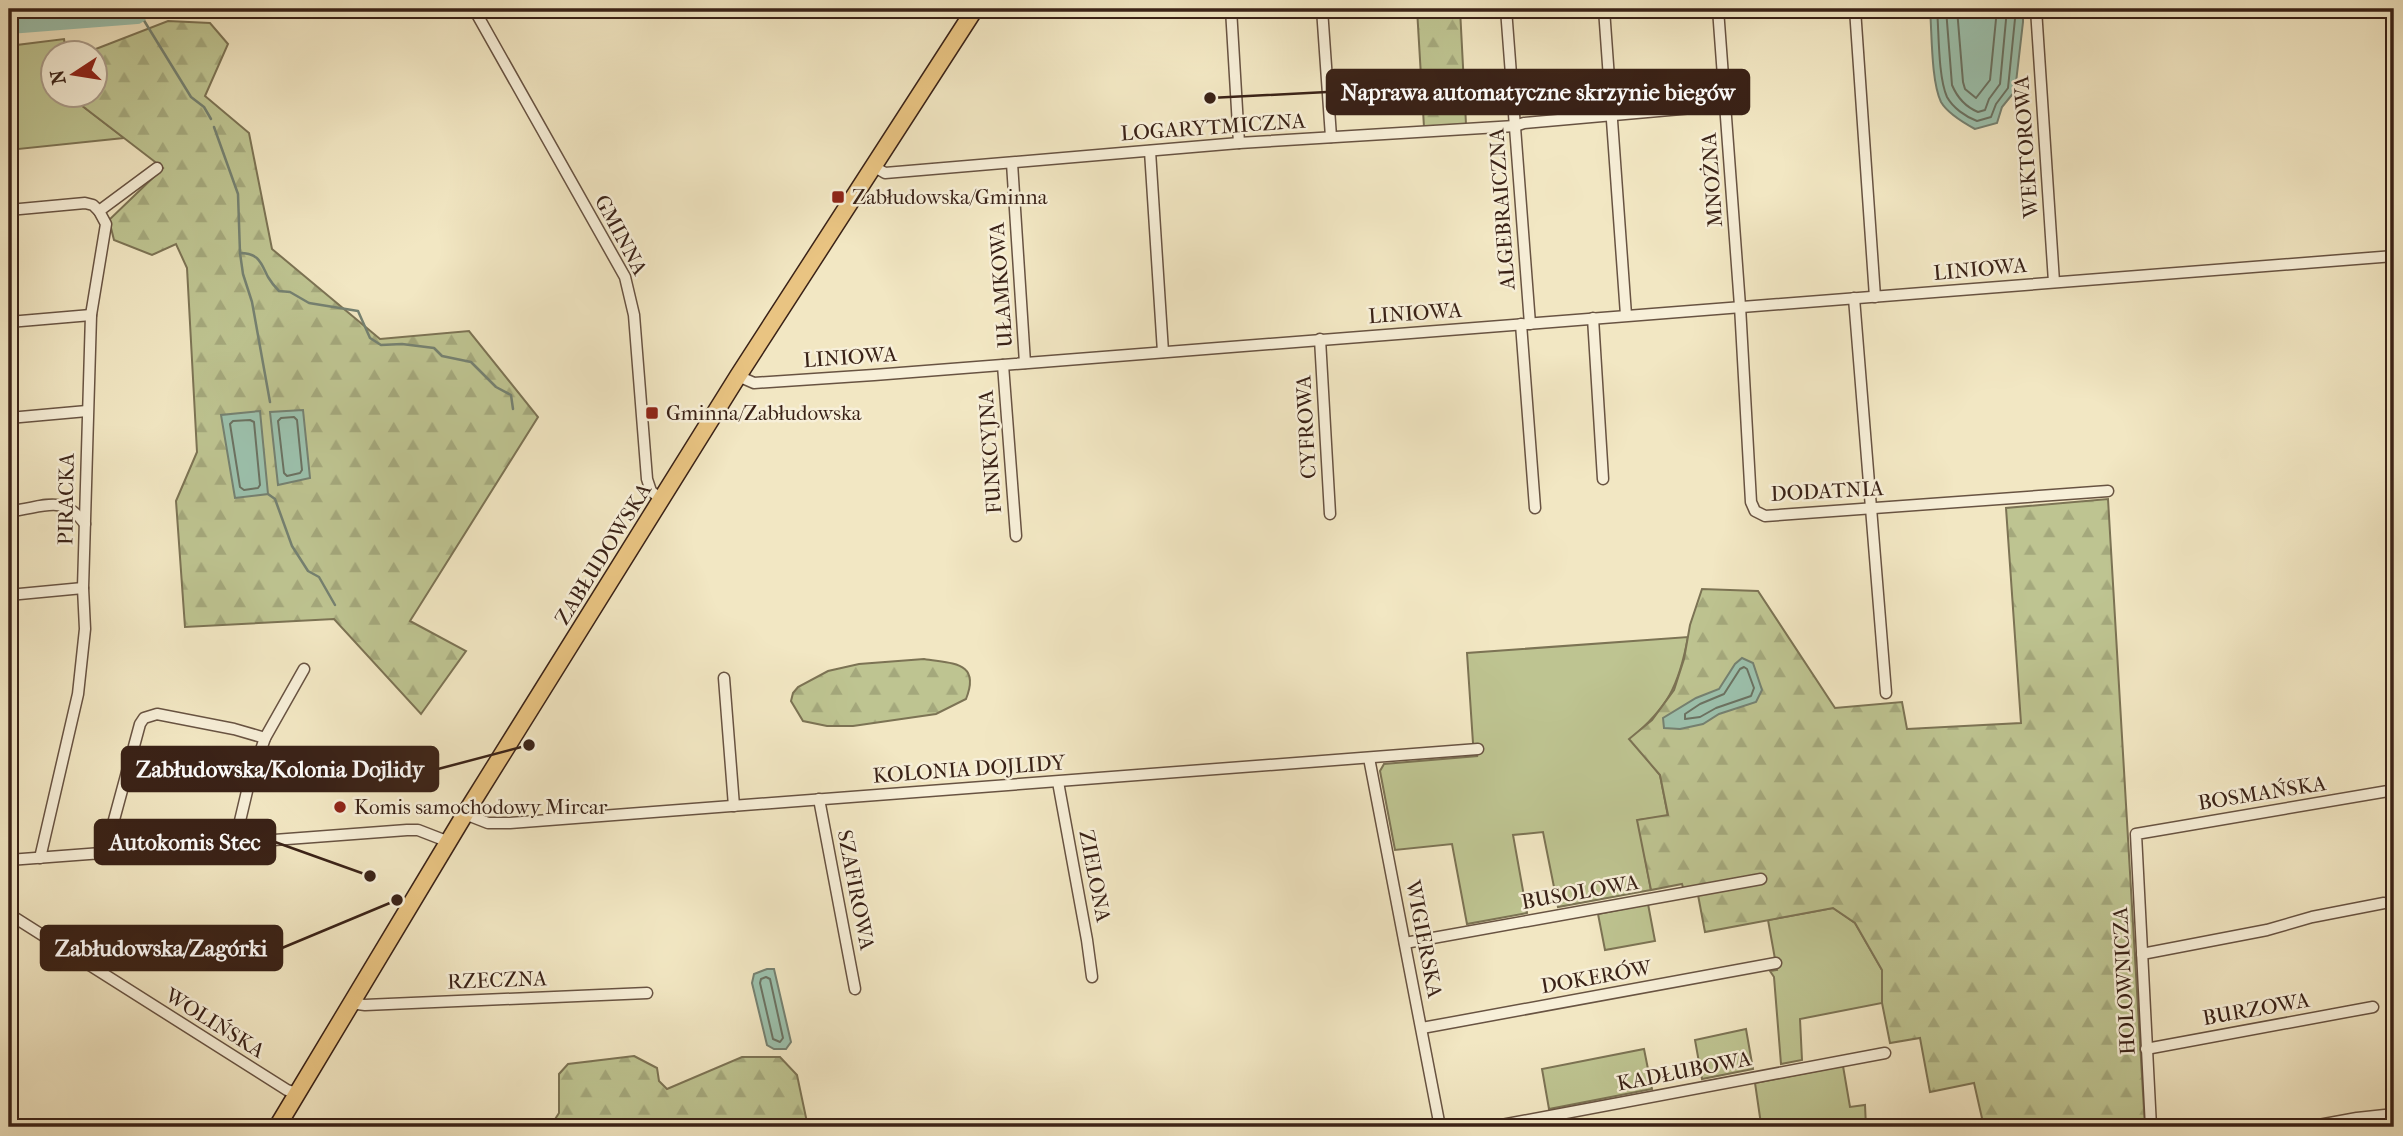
<svg xmlns="http://www.w3.org/2000/svg" width="2403" height="1136" viewBox="0 0 2403 1136" font-family="'IM FELL French Canon',serif">
<style>
.green{fill:#bec491;stroke:#7c7354;stroke-width:2}
.forest{fill:url(#forest-firs);stroke:#7c7354;stroke-width:2}
.water{fill:#9cc1ad;stroke:#758171;stroke-width:2}
.lines{fill:none;stroke-linecap:round;stroke-linejoin:round}
.shore{stroke:#6b7262;stroke-width:2}
.stream{stroke:#758171;stroke-width:2.5}
.river{stroke:#9cc1ad;stroke-width:16}
.minor-casing{stroke:#685342;stroke-width:13}
.trunk-casing{stroke:#3a2217;stroke-width:19}
.minor{stroke:#f7efd8;stroke-width:10}
.trunk{stroke:#e9c482;stroke-width:16}
.poi-dot{fill:#8f2418;stroke:#f7efd8;stroke-width:2.5}
.labels{text-anchor:middle;stroke-width:5;stroke-linejoin:round;paint-order:stroke}
.street-label{font-size:21px;fill:#3a2217;stroke:#f7efd8}
.poi-label{font-size:21px;fill:#3a2217;stroke:#f7efd8;text-anchor:start}
.leader{fill:none;stroke:#3a2217;stroke-width:2.5}
.callout-dot{fill:#3a2217;stroke:#f7efd8;stroke-width:2.5}
.callout{fill:#3a2217;stroke:#3a2217;stroke-width:2.5}
.callout-label{font-size:23px;text-anchor:middle;font-weight:bold;fill:#fff}
</style>
<defs>
<pattern id="forest-firs" width="22" height="20" patternUnits="userSpaceOnUse" patternTransform="scale(1.75)"><rect width="22" height="20" fill="#bec491"/><path d="M5 1l3.5 6h-7zM16 11l3.5 6h-7z" fill="#a4a87c"/></pattern>
</defs>
<rect width="100%" height="100%" fill="#f2e7c3"/>
<filter id="stains"><feTurbulence type="fractalNoise" baseFrequency=".00286" numOctaves="4"/><feColorMatrix values="0 0 0 0 .2 0 0 0 0 .09 0 0 0 0 .02 0 0 0 .5 -.17"/></filter>
<radialGradient id="worn" r=".72"><stop offset=".6" stop-color="#630" stop-opacity="0"/><stop offset="1" stop-color="#630" stop-opacity=".3"/></radialGradient>
<g class="green">
<polygon points="64,39 66,52 52,52 52,68 44,76 52,82 52,94 68,95 124,138 9,150 9,46"/>
<path d="M1688 637C1679 686 1668 707 1630 739L1660 775 1668 816 1638 820 1651 890 1558 907 1543 832 1513 835 1527 913 1467 924 1452 844 1395 850 1380 771 1384 764 1477 756 1473 743 1467 653Z"/>
<polygon points="1648,904 1655,941 1605,950 1598,914"/>
<polygon points="1833,908 1855,923 1882,970 1882,1003 1800,1019 1802,1060 1781,1064 1774,977 1770,971 1777,970 1768,920"/>
<polygon points="1746,1029 1753,1069 1702,1079 1695,1040"/>
<polygon points="1644,1049 1652,1089 1549,1109 1542,1069"/>
<polygon points="1843,1066 1850,1107 1865,1105 1866,1127 1747,1127 1761,1124 1755,1083"/>
</g>
<g class="forest">
<polygon points="1417,9 1460,9 1466,124 1424,127"/>
<polygon points="168,21 210,23 228,44 205,96 249,133 272,249 380,339 469,331 538,417 410,621 466,651 421,714 334,619 185,627 176,501 197,452 187,268 176,244 152,255 114,240 109,220 163,168 68,95 94,94 94,52 88,52"/>
<polygon points="2108,499 2145,1127 1984,1127 1974,1083 1930,1092 1920,1038 1890,1043 1882,1003 1882,970 1855,923 1833,908 1705,932 1698,895 1757,884 1684,891 1682,884 1651,890 1637,820 1668,815 1660,775 1629,739 1652,720 1674,690 1684,659 1690,625 1702,589 1758,591 1835,708 1902,702 1907,729 2021,723 2006,508"/>
<path d="M924 659C952 664 981 661 966 699L936 714 853 726H827L803 721 791 701 793 693 798 687 828 671 859 664Z"/>
<polygon points="634,1056 657,1068 659,1081 667,1089 742,1057 780,1057 797,1075 808,1127 550,1127 559,1113 559,1074 568,1064"/>
</g>
<g class="water">
<path d="M1930 9H2023V22L2015 91 2002 107 1997 123 1975 129C1964 123 1948 114 1941 102 1931 81 1932 33 1930 9Z"/>
<polygon points="303,410 310,478 278,485 270,412"/>
<polygon points="260,411 268,494 235,498 221,415"/>
<polygon points="1742,658 1753,663 1762,690 1756,702 1719,714 1703,724 1680,729 1664,728 1663,718 1696,698 1719,689 1735,664"/>
<polygon points="767,969 774,969 791,1042 786,1049 774,1049 767,1045 752,983 754,974"/>
</g>
<g class="lines">
<g class="shore">
<path d="M1937 9C1939 32 1938 77 1947 97 1953 108 1966 117 1977 121L1991 117 1996 104 2008 88 2016 9"/>
<path d="M1946 9 1952 85C1957 97 1966 107 1978 112L1985 110 1989 99 2000 84 2007 9"/>
<polyline points="1957,9 1963,82 1965,89 1976,98 1990,80 1997,9"/>
<polygon points="294,417 297,420 302,470 300,473 287,476 284,473 278,421 281,418"/>
<polygon points="250,420 254,422 260,485 258,488 244,490 240,487 230,424 233,421"/>
<polygon points="1744,667 1747,669 1754,688 1751,696 1716,708 1700,717 1685,719 1685,714 1700,704 1724,694 1740,669"/>
<polygon points="766,977 770,979 783,1038 780,1042 773,1039 760,983 761,979"/>
</g>
<g class="stream">
<polyline points="140,14 191,97 204,107 211,119"/>
<polyline points="214,127 238,194 240,253 243,274 252,302 270,402"/>
<path d="M240 253C259 253 261 263 268 277 271 282 275 287 279 291L290 292 309 303 358 311 370 338 381 345 402 344 434 348 442 356 471 362 496 387 511 395 513 409"/>
<polyline points="268,494 275,499 292,546 308,571 319,577 335,605"/>
</g>
<polyline class="river" points="9,26 137,16 140,14 141,9"/>
<g class="minor-casing">
<g id="minor">
<polyline points="474,9 625,277 634,315 647,479 651,491 662,500"/>
<polyline points="1231,9 1239,143"/>
<polyline points="1322,9 1331,137"/>
<polyline points="1506,9 1530,324"/>
<polyline points="1604,9 1626,315"/>
<polyline points="1718,9 1740,306 1751,502 1755,511 1765,516 2108,491"/>
<polyline points="1855,9 1875,297"/>
<polyline points="2036,9 2054,282"/>
<polyline points="1150,151 1163,352"/>
<polyline points="1012,163 1025,363"/>
<polyline points="873,166 885,173 1239,143 1515,126 1524,123 1726,105"/>
<polyline points="9,210 85,203 93,205 99,211"/>
<polyline points="1854,298 1886,693"/>
<polyline points="1593,318 1603,479"/>
<polyline points="9,322 91,315"/>
<polyline points="1521,324 1535,508"/>
<polyline points="1320,339 1330,514"/>
<polyline points="1003,365 1016,536"/>
<polyline points="738,376 754,383 874,375 2394,256"/>
<polyline points="9,418 87,411"/>
<path d="M9 511C41 509 62 492 85 524"/>
<polyline points="9,595 83,588"/>
<polyline points="724,678 734,806"/>
<polyline points="1369,758 1440,1127"/>
<polyline points="1058,782 1087,940 1092,977"/>
<polyline points="819,799 855,989"/>
<polyline points="465,814 488,823 510,823 1478,749"/>
<polyline points="235,842 248,787 265,738 304,669"/>
<polyline points="105,853 140,724 144,718 157,714 234,729 265,738"/>
<polyline points="40,858 78,694 85,629 83,588 91,315 106,224 99,211 157,168"/>
<polyline points="9,860 407,830 418,830 449,842"/>
<polyline points="9,914 287,1090 296,1093"/>
<polyline points="1405,943 1761,879"/>
<polyline points="2142,954 2267,930 2312,917 2384,903"/>
<polyline points="350,1003 365,1005 647,993"/>
<polyline points="1422,1028 1776,963"/>
<polyline points="2146,1049 2373,1007"/>
<polyline points="1491,1127 1885,1053"/>
<polyline points="2151,1127 2136,834 2394,790"/>
<polyline points="2308,1127 2357,1118 2394,1114"/>
</g>
</g>
<g class="trunk-casing">
<polyline id="trunk" points="277,1127 465,814 738,376 975,9"/>
</g>
<use href="#minor" class="minor"/>
<use href="#trunk" class="trunk"/>
</g>
<g class="poi-dot">
<rect x="831" y="190" width="14" height="14" rx="3.5"/>
<rect x="645" y="406" width="14" height="14" rx="3.5"/>
<circle cx="340" cy="807" r="7"/>
</g>
<g class="labels">
<g class="street-label">
<text transform="translate(1213 127) rotate(-4)" y="7">LOGARYTMICZNA</text>
<text transform="translate(2026 147) rotate(-94)" y="7">WEKTOROWA</text>
<text transform="translate(1712 180) rotate(-94)" y="7">MNOŻNA</text>
<text transform="translate(1502 209) rotate(-94)" y="7">ALGEBRAICZNA</text>
<text transform="translate(621 235) rotate(62)" y="7">GMINNA</text>
<text transform="translate(1980 269) rotate(-5)" y="7">LINIOWA</text>
<text transform="translate(1001 285) rotate(-94)" y="7">UŁAMKOWA</text>
<text transform="translate(1415 313) rotate(-4)" y="7">LINIOWA</text>
<text transform="translate(850 357) rotate(-4)" y="7">LINIOWA</text>
<text transform="translate(1306 427) rotate(-93)" y="7">CYFROWA</text>
<text transform="translate(990 452) rotate(-94)" y="7">FUNKCYJNA</text>
<text transform="translate(1827 491) rotate(-3)" y="7">DODATNIA</text>
<text transform="translate(66 499) rotate(-89)" y="7">PIRACKA</text>
<text transform="translate(603 554) rotate(-58)" y="7">ZABŁUDOWSKA</text>
<text transform="translate(969 769) rotate(-4)" y="7">KOLONIA DOJLIDY</text>
<text transform="translate(2262 793) rotate(-9)" y="7">BOSMAŃSKA</text>
<text transform="translate(1095 876) rotate(79)" y="7">ZIELONA</text>
<text transform="translate(856 890) rotate(79)" y="7">SZAFIROWA</text>
<text transform="translate(1580 892) rotate(-10)" y="7">BUSOLOWA</text>
<text transform="translate(1424 939) rotate(79)" y="7">WIGIERSKA</text>
<text transform="translate(1596 977) rotate(-10)" y="7">DOKERÓW</text>
<text transform="translate(497 980) rotate(-2)" y="7">RZECZNA</text>
<text transform="translate(2124 981) rotate(-93)" y="7">HOLOWNICZA</text>
<text transform="translate(2256 1009) rotate(-10)" y="7">BURZOWA</text>
<text transform="translate(215 1023) rotate(32)" y="7">WOLIŃSKA</text>
<text transform="translate(1684 1071) rotate(-11)" y="7">KADŁUBOWA</text>
</g>
<g class="poi-label">
<text x="852" y="204">Zabłudowska/Gminna</text>
<text x="666" y="420">Gminna/Zabłudowska</text>
<text x="354" y="814">Komis samochodowy Mircar</text>
</g>
</g>
<path class="leader" d="M1210 98L1327 92M529 745L438 769M370 876L275 842M397 900L282 948"/>
<g class="callout-dot">
<circle cx="1210" cy="98" r="7"/>
<circle cx="529" cy="745" r="7"/>
<circle cx="370" cy="876" r="7"/>
<circle cx="397" cy="900" r="7"/>
</g>
<g class="callout">
<rect x="1327" y="70" width="422" height="44" rx="7"/>
<rect x="122" y="747" width="316" height="44" rx="7"/>
<rect x="95" y="820" width="180" height="44" rx="7"/>
<rect x="41" y="926" width="241" height="44" rx="7"/>
</g>
<g class="callout-label">
<text x="1538" y="100">Naprawa automatyczne skrzynie biegów</text>
<text x="280" y="777">Zabłudowska/Kolonia Dojlidy</text>
<text x="185" y="850">Autokomis Stec</text>
<text x="161" y="956">Zabłudowska/Zagórki</text>
</g>
<rect width="2403" height="1136" fill="none" stroke="#f2e7c3" stroke-width="35"/>
<rect x="10" y="10" width="2382" height="1115" fill="none" stroke="#3a2217" stroke-width="3.5"/>
<rect x="18" y="18" width="2368" height="1101" fill="none" stroke="#3a2217" stroke-width="2"/>
<g transform="translate(74 74) rotate(258)"><circle r="33" fill="#f7efd8" stroke="#ab9d8b" stroke-width="2"/>
<path d="M0-5L12 26L0 18L-12 26Z" fill="#8f2418"/>
<text y="-10" font-size="19" font-weight="bold" text-anchor="middle" fill="#3a2217">N</text>
</g>
<rect width="100%" height="100%" filter="url(#stains)"/>
<rect width="100%" height="100%" fill="url(#worn)"/>
</svg>
